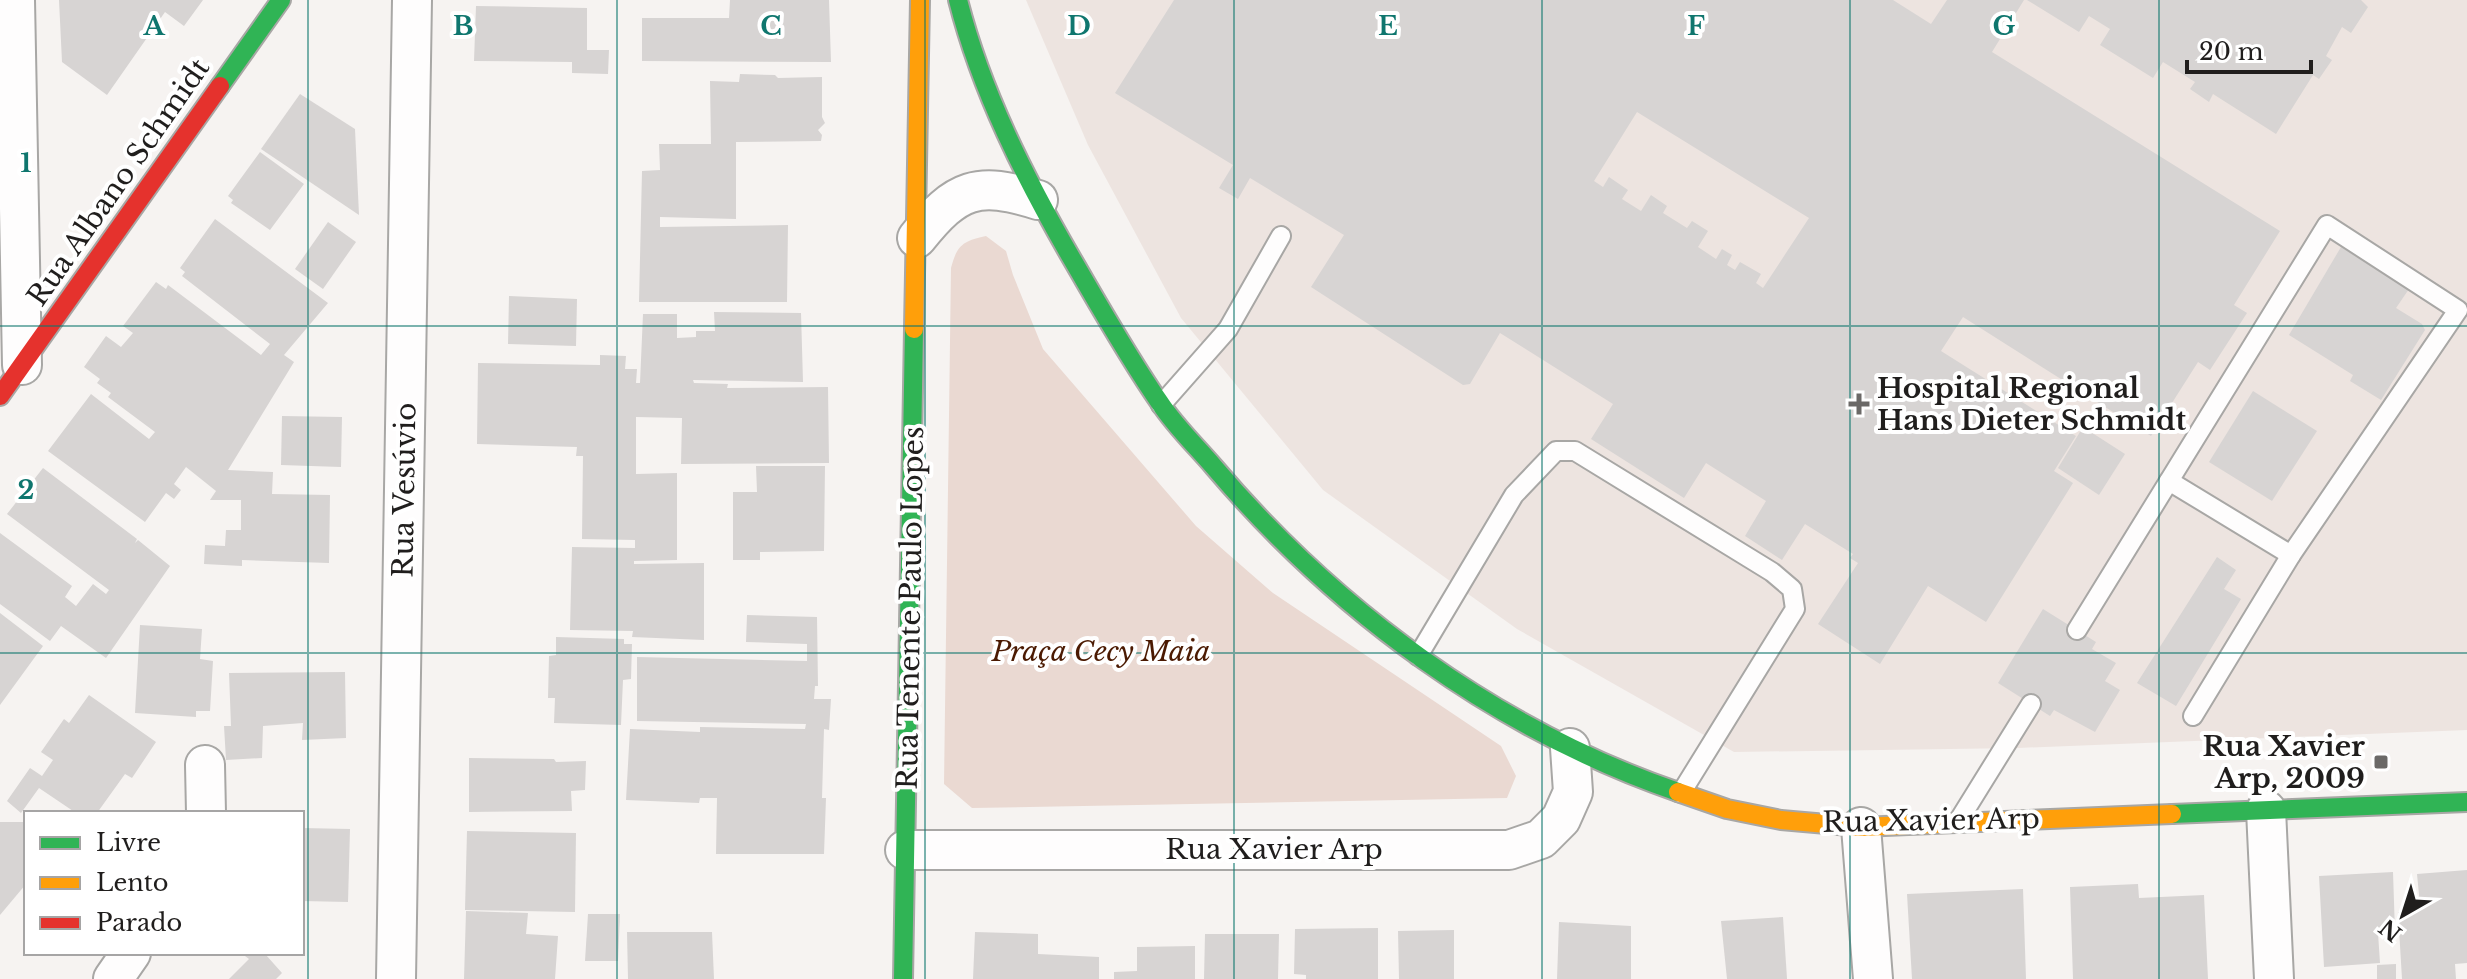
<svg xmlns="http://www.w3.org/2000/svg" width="2467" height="979" viewBox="0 0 2467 979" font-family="'Libre Baskerville',serif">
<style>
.built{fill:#ede4e0}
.green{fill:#ead9d2}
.building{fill:#d7d4d3;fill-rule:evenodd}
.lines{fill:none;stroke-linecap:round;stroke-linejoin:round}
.lane-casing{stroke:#a8a7a5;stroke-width:22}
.street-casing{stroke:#a8a7a5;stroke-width:42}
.fast-casing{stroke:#a8a7a5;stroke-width:22}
.slow-casing{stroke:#a8a7a5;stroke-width:22}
.jam-casing{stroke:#a8a7a5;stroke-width:22}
.lane{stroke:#fefdfd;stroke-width:18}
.street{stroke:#fefdfd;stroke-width:38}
.fast{stroke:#30b455;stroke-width:18}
.slow{stroke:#ff9f0a;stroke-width:18}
.jam{stroke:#e5322d;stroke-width:18}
.grid{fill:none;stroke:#0f766e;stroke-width:2;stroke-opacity:0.55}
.poi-dot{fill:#6b6967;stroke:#fff;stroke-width:3}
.labels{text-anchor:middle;stroke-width:8;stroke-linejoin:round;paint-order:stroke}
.street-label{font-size:28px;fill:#201e1d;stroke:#fff}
.poi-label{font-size:28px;font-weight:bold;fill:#201e1d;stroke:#fff;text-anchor:start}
.park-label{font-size:28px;font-style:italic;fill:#4b1a02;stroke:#fff}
.grid-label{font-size:26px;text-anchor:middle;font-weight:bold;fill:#0f766e;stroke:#fff;stroke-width:8;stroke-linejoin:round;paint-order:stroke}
</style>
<rect width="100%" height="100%" fill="#f6f3f1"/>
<polygon class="built" points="1026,0 2467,0 2467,730 2018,748 1734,752 1517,629 1323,490 1181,318 1088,145"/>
<path class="green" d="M986 236 1006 251 1013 275 1043 349 1196 526 1273 593 1501 746 1516 776 1507 798 972 808 944 784 951 268C957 245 963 241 986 236Z"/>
<g class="building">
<polygon points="59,0 203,0 184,26 165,12 107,95 62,62"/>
<polygon points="730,0 829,0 831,62 642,61 642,18 729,18"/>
<path d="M1174 0H1893L1931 24 1947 0H2024L1992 52 2280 231 2234 305 2247 313 2210 370 2198 362 2151 436 1963 317 1941 351 2076 436 2054 471 2073 483 1986 622 1928 586 1880 664 1818 624 1858 563 1850 558 1853 554 1805 524 1782 560 1745 536 1766 501 1706 463 1684 498 1591 439 1613 404 1500 333 1470 384 1463 385 1311 287 1344 235 1250 178 1238 199 1219 188 1233 165 1115 93ZM1637 112 1809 218 1763 288 1756 283 1761 274 1740 262 1735 270 1727 265 1732 255 1722 249 1716 259 1698 247 1708 231 1692 221 1687 228 1663 213 1667 206 1651 195 1641 211 1622 199 1628 190 1609 177 1603 187 1594 181Z"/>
<polygon points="2027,0 2361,0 2368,7 2351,33 2342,27 2326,56 2332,60 2319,79 2313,75 2276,134 2213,94 2209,102 2190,89 2195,82 2163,62 2153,78 2100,45 2110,29 2089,16 2079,32"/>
<polygon points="476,6 587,8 587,50 609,50 608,74 572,73 572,62 474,61"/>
<polygon points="740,74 775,75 778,78 822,77 822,117 825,123 818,130 822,135 821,141 736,142 736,219 660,217 660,227 788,225 787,302 639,302 642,171 660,170 659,144 711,144 710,81 739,82"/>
<polygon points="300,94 355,129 359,215 261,149"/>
<polygon points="260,152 304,184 270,230 231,203 233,200 228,196"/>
<polygon points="215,219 328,303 284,355 294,362 228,470 273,472 272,494 330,495 329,563 242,560 242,566 204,564 205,545 225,546 226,530 241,530 241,500 210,500 216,491 186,467 174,484 181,490 174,499 166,493 145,522 48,451 91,394 149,439 155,432 108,397 111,393 97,383 100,379 84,367 106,336 121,347 133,333 123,326 156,282 166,289 168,285 261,355 270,344 182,276 185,272 180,268"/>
<polygon points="328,222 356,242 323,289 295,269"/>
<polygon points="2341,247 2409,289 2396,308 2422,324 2425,330 2381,400 2350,381 2353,375 2289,335"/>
<polygon points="509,296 577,299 576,346 508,344"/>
<polygon points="714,312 801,313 803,382 693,380 694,383 728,384 727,388 828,387 829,463 681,464 682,418 636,417 636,474 677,473 677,560 634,561 634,564 704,563 704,640 632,637 633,631 570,630 572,547 635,548 635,540 582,539 583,456 576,456 577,447 477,444 478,363 600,365 600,355 626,356 625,369 637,369 636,383 640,383 643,314 677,314 677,338 696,337 696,331 715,331"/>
<polygon points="2253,391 2317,431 2272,501 2209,462"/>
<polygon points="282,416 342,417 341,467 281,465"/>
<polygon points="2083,427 2125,454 2099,495 2058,468"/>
<polygon points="756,466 825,466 824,551 760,552 760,560 733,560 733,492 757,492"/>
<polygon points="43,468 137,539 135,543 138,540 170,566 106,658 61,626 50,641 0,604 0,533 72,586 65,597 76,606 93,584 106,594 109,590 7,514"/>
<polygon points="2217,557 2236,570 2224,589 2241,599 2176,706 2137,683"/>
<polygon points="2043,609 2096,642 2092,649 2116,663 2105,681 2120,690 2095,732 2054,710 2050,716 1998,683"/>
<polygon points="0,613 43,646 0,705"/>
<polygon points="747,615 817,617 818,686 815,686 814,699 831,699 829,730 824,729 822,798 826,798 824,854 716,854 717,798 700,798 699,803 626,800 630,729 700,732 700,727 805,729 806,724 637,721 637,657 807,661 807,644 746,642"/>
<polygon points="140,625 202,629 200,659 213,661 210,711 196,711 196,717 135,713"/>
<polygon points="556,637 624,639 624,644 632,644 631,679 623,680 621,725 554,723 555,698 548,698 549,656 556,655"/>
<polygon points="345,672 346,738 302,740 303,723 263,726 262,758 226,760 224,726 231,726 229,673"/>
<polygon points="89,695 156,742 132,778 125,774 97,813 76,813 39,788 21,813 7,801 30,768 42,776 53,760 41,752 64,719 69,723"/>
<polygon points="469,758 554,759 556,762 586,761 585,790 571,791 572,811 469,812"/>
<polygon points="0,822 26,822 26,884 0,915"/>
<polygon points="302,828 350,829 348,902 302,901"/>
<polygon points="467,831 576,833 575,912 465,910"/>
<polygon points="2467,870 2467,963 2455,964 2456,979 2402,979 2398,912 2401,912 2401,907 2420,905 2417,874"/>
<polygon points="2393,872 2395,932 2378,933 2380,963 2324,967 2319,876"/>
<polygon points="2138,884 2139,898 2204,895 2208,979 2073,979 2070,887"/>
<polygon points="2023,889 2026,979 1912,979 1907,894"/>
<polygon points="466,911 528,913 526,934 558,936 555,979 464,979"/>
<polygon points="588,914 620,914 618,961 585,961"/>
<polygon points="1783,917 1787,979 1727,979 1721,921"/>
<polygon points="1559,922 1631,926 1631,979 1557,979"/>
<polygon points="1378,928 1378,979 1306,979 1306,975 1294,974 1295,929"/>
<polygon points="1454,930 1454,979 1399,979 1398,931"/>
<polygon points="627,932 712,932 714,979 628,979"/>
<polygon points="975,932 1038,934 1038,954 1099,957 1099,979 973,979"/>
<polygon points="1205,934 1279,934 1278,979 1204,979"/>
<polygon points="1195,946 1195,979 1114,979 1114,972 1137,971 1137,947"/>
<polygon points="241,953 268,953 266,955 282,973 276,979 229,979 249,959"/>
<polygon points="2396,964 2396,979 2377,979 2377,965"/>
</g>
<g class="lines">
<g class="lane-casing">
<g id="lane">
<polyline points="1161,405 1228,329 1281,236"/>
<polyline points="2169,481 2291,555"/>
<polyline points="2077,630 2327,225 2458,310 2291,555 2193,716"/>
<polyline points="1418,656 1514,495 1556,451 1575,451 1772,572 1792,589 1795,609 1681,793"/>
<polyline points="1959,820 2031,704"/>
</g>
</g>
<g class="street-casing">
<g id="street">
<polyline points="15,0 22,365"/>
<path d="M917 238C957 188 977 181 1038 200"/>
<polyline points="205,765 206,813"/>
<polyline points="2266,810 2274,979"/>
<polyline points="1861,827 1873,979"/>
<polyline points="905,850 1509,850 1541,839 1561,819 1573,792 1570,748"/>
<polyline points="113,979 131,953"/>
<polyline points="396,979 412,0"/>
</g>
</g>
<g class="fast-casing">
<g id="fast">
<path d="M958 0C981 91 1025 178 1072 259 1100 307 1128 357 1160 403 1175 426 1196 446 1214 467 1337 612 1498 730 1678 792"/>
<polyline points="220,86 281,0"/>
<polyline points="2172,814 2467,802"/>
<polyline points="903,979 914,329"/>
</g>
</g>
<g class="slow-casing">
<g id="slow">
<polyline points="914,329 920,0"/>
<polyline points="1678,792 1727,809 1781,820 1861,827 2172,814"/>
</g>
</g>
<g class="jam-casing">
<polyline id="jam" points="0,396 220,86"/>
</g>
<use href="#lane" class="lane"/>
<use href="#street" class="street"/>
<use href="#fast" class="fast"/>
<use href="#slow" class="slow"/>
<use href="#jam" class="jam"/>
</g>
<path class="grid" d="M308 0V979M617 0V979M925 0V979M1234 0V979M1542 0V979M1850 0V979M2159 0V979M0 326H2467M0 653H2467"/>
<g class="poi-dot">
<path d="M1855 392h8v8h8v8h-8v8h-8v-8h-8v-8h8z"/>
<rect x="2373" y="754" width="16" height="16" rx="4"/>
</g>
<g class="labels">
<g class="street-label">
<text transform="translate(118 182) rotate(-55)" y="10">Rua Albano Schmidt</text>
<text transform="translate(404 490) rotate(-89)" y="10">Rua Vesúvio</text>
<text transform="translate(910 608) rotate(-89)" y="10">Rua Tenente Paulo Lopes</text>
<text transform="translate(1931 820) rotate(-1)" y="10">Rua Xavier Arp</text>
<text x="1274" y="859">Rua Xavier Arp</text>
</g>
<g class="poi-label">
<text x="1877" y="398">Hospital Regional<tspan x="1877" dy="32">Hans Dieter Schmidt</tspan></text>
<text x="2365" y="756" text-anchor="end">Rua Xavier<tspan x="2365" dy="32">Arp, 2009</tspan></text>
</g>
<g class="park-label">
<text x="1101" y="661">Praça Cecy Maia</text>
</g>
</g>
<g class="grid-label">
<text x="154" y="35">A</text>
<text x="463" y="35">B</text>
<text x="771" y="35">C</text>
<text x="1079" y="35">D</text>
<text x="1388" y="35">E</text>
<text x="1696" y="35">F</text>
<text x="2004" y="35">G</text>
<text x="26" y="172">1</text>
<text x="26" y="499">2</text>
</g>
<rect x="24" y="811" width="280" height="144" fill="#ffffff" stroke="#a6a5a5" stroke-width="2"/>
<rect x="40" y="837" width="40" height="12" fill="#30b455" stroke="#a6a5a5" stroke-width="2"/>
<text x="96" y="851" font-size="24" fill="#201e1d">Livre</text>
<rect x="40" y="877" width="40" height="12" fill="#ff9f0a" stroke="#a6a5a5" stroke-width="2"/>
<text x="96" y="891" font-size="24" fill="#201e1d">Lento</text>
<rect x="40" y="917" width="40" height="12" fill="#e5322d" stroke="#a6a5a5" stroke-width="2"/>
<text x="96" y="931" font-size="24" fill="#201e1d">Parado</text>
<g transform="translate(2403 915) rotate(219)" stroke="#ffffff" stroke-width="6" paint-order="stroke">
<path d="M0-6L14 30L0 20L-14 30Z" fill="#201e1d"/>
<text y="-12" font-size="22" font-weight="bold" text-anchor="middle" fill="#201e1d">N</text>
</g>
<path d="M2187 60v12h124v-12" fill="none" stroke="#201e1d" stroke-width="4"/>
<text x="2199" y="60" font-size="24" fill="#201e1d" stroke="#ffffff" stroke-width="6" paint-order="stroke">20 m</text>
</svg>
